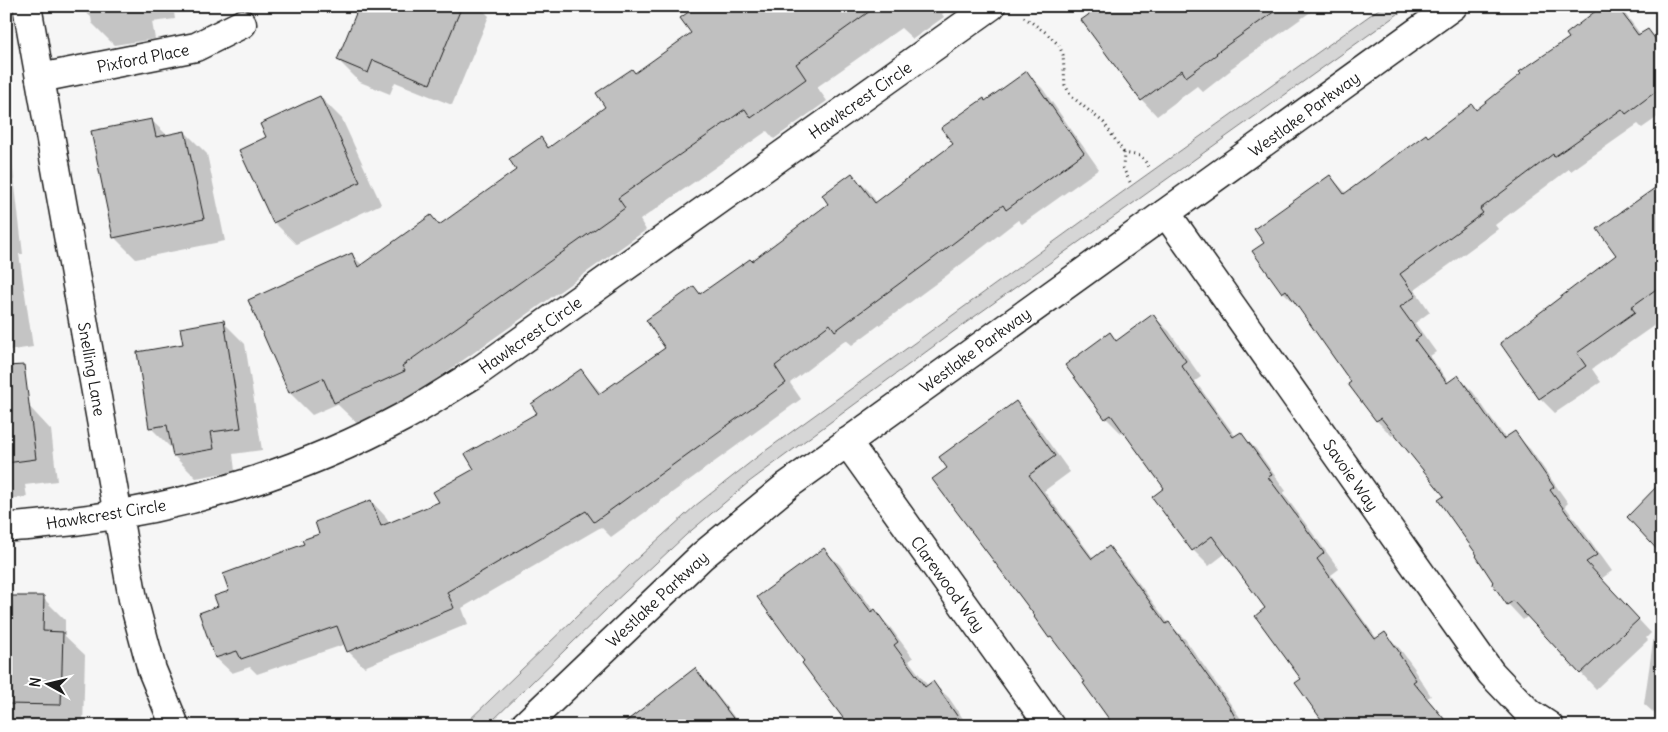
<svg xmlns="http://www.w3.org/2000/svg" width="1668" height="732" viewBox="0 0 1668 732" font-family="Delius,sans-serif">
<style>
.green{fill:#d6d6d6;stroke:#797979}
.shadow{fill:#0003}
.building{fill:#c0c0c0;stroke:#1c1c1c}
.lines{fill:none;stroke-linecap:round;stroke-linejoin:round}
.minor-casing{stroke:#1c1c1c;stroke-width:31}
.path{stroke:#1c1c1c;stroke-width:3;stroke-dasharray:1 4;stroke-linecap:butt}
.minor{stroke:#fff;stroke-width:28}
.labels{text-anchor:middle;stroke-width:4.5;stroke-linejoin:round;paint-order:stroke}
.street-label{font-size:16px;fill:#1c1c1c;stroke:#fff}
</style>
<rect width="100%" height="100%" fill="#f6f6f6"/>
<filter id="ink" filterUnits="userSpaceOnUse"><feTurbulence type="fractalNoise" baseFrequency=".02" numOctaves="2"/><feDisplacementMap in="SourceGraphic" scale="10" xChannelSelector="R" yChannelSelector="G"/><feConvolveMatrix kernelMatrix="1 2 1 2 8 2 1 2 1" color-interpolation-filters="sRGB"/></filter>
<g filter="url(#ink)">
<polygon class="green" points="1383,6 1409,6 953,332 749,482 686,535 610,606 487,726 463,726 630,565 695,506 761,454 1131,186"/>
<g class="shadow">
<polygon points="78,6 173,6 175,19 152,22 155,39 114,45 92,23 91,17"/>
<polygon points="360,6 479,6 489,16 452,105 395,82 390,94 360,82 338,60"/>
<polygon points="699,6 955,6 942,14 944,17 913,39 901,28 817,87 827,101 774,139 767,131 640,220 646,230 424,388 426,393 358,424 337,404 312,415 290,393 249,301 352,255 362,265 431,217 440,226 518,170 540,139 550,148 607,107 635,74 693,33"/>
<polygon points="1106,6 1319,6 1230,69 1231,70 1203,92 1197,86 1157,116 1142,100"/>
<polygon points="1602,6 1618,6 1626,15 1641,35 1648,30 1662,44 1662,114 1642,128 1638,124 1571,171 1569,169 1495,225 1498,229 1415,290 1430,312 1415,323 1436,352 1430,356 1449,383 1458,377 1473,392 1506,439 1514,433 1530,449 1568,503 1565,506 1612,571 1601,579 1651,633 1646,638 1648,640 1596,689 1528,616 1523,620 1508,604 1445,496 1395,434 1392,436 1377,421 1353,382 1299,307 1283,292 1254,252 1265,243 1330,176 1347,194 1428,138 1472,105 1477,111 1571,38"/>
<polygon points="1026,73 1042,88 1099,169 1022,224 1018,220 946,276 852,345 846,340 790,383 801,399 611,537 601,527 462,608 468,624 364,667 348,651 346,644 257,674 250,667 232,673 216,658 201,613 220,607 231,591 306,545 371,501 386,517 389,524 441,502 539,413 581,370 602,394 667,348 694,287 702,295 752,262 830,205 852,175 868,190 877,203 954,145 986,102"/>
<polygon points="320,97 342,119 381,204 296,244 274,222 268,138"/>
<polygon points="151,120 168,136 185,132 207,154 225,241 136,259 114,237"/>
<polygon points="6,156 12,161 23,254 19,254 33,347 6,351"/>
<polygon points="1662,185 1662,320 1592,369 1601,382 1555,413 1540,398 1618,256"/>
<polygon points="1153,316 1169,331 1201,377 1195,381 1236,437 1240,434 1256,449 1286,491 1283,493 1339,569 1331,575 1377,639 1385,633 1400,649 1415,669 1414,670 1431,696 1427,698 1451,726 1328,726 1266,609 1226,553 1209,566 1193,550 1154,498 1166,489 1125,432 1122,434 1106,418 1067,365 1110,333 1118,342"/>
<polygon points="223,322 245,344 262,450 233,454 235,471 196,478 174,456 173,450 150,427 184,345"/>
<polygon points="6,352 11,387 51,430 57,481 25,485 27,497 6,499"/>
<polygon points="1016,403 1031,418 1070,472 1044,491 1094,559 1109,548 1124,563 1169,624 1185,639 1246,726 1116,726 1087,682 1035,617 1037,616 949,468"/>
<polygon points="824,550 840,565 874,611 890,627 913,658 909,661 928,686 933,683 949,698 968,726 850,726"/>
<polygon points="6,597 43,598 65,620 65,636 85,655 83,726 6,726"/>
<polygon points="1655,628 1662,629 1662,720 1644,704"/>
<polygon points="695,670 710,686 741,726 638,726"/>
</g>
<g class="building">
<polygon points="359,6 462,6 430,84 373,60 368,73 337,60"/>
<polygon points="697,6 877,6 796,64 806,79 751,118 745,109 618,198 625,208 402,366 405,371 334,403 323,378 289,393 248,300 352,253 358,267 431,215 439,225 516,170 509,159 541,137 548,148 605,107 596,93 632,69 635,73 691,33 680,18"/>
<polygon points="1101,6 1282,6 1216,53 1217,54 1186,77 1182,70 1141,101 1081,20"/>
<polygon points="1602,6 1617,6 1638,35 1648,29 1662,48 1662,87 1626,114 1622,109 1554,157 1553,154 1480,209 1483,213 1400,274 1416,296 1400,307 1421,336 1415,340 1447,383 1458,375 1503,439 1515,431 1554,487 1550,490 1597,555 1586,562 1639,619 1580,674 1513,601 1507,605 1492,583 1493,582 1476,556 1477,555 1438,500 1444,496 1381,418 1376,421 1348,384 1351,382 1286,290 1282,293 1252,251 1264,243 1254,229 1330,175 1344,194 1426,134 1428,137 1472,104 1476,110 1521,74 1519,72 1569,38 1566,34"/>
<polygon points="1027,71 1084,153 1006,210 1003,205 930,261 835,331 830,324 775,366 786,383 594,522 586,511 447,592 454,608 347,652 337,626 241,659 237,651 215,658 199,613 218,606 214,596 229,591 223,574 304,544 302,540 319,534 315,522 371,500 381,526 439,502 433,492 474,469 465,454 537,413 531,404 581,369 599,394 665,348 646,320 694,286 700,294 750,259 752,261 828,204 822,195 852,173 875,203 953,144 941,128 984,98 985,101"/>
<polygon points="320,96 360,182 273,223 239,150 266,137 260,124"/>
<polygon points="152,119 156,137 185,131 204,219 113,238 91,131"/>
<polygon points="1662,183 1662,285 1631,307 1635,312 1577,353 1586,366 1539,399 1500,343 1616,255 1597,229"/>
<polygon points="1153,314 1186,361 1181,365 1233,437 1241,432 1272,475 1268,477 1324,553 1317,559 1375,639 1385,632 1400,653 1399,654 1416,680 1413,682 1450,726 1326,726 1295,683 1301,679 1255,616 1265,608 1212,536 1192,551 1152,497 1164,488 1111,415 1105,419 1065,365 1110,332 1116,341"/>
<polygon points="224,320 241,428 211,432 214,449 173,456 167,425 149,428 137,352 183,344 180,328"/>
<polygon points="24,365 36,459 6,463 6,366"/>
<polygon points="1016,401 1055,456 1029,475 1092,559 1109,546 1166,624 1169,622 1229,706 1240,726 1114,726 1083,683 1085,682 1051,637 1049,638 1034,617 1035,616 932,479 947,468 939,457"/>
<polygon points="1662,481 1662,555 1627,517"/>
<polygon points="824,548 871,612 875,609 898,642 894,645 925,687 933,681 964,726 849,726 802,663 804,661 757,597"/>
<polygon points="6,596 44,596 43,631 63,632 61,705 6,704"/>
<polygon points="695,668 739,726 620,726"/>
</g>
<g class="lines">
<g class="minor-casing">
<g id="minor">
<polyline points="27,6 133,599 152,670 175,726"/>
<polyline points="40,78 196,47 242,24"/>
<polyline points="1166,213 1491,673 1529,713 1549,726"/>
<polyline points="847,442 1050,726"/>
<path d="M6 527C29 527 51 523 74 521 189 507 303 471 405 416 429 403 452 387 476 373L991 6"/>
<polyline points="524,726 702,556 788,485 1453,6"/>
</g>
</g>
<g class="path">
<polyline points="1024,17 1045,32 1059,45 1063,55 1065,85 1071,96 1104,123 1124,153"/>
<polyline points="1130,182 1123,168 1124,153 1141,156 1150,168"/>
</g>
<use href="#minor" class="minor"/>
</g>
</g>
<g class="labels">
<g class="street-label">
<text transform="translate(143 58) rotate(-11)" y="6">Pixford Place</text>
<text transform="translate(860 100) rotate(-35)" y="6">Hawkcrest Circle</text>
<text transform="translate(1304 114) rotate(-36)" y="6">Westlake Parkway</text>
<text transform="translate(530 335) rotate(-35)" y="6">Hawkcrest Circle</text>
<text transform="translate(975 350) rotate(-36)" y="6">Westlake Parkway</text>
<text transform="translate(92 369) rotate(80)" y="6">Snelling Lane</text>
<text transform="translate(1351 475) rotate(55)" y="6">Savoie Way</text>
<text transform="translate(106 514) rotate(-9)" y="6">Hawkcrest Circle</text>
<text transform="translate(948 584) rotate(54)" y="6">Clarewood Way</text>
<text transform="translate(657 599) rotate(-43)" y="6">Westlake Parkway</text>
</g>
</g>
<rect width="1668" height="732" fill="none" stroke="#fff" stroke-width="25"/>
<rect x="12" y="12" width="1643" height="707" fill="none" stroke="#1c1c1c" stroke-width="2" filter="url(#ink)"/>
<g transform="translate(48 684) rotate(278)" stroke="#ffffff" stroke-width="4" paint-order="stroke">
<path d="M0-4L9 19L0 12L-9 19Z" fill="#1c1c1c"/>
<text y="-8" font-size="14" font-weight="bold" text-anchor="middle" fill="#1c1c1c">N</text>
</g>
</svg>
